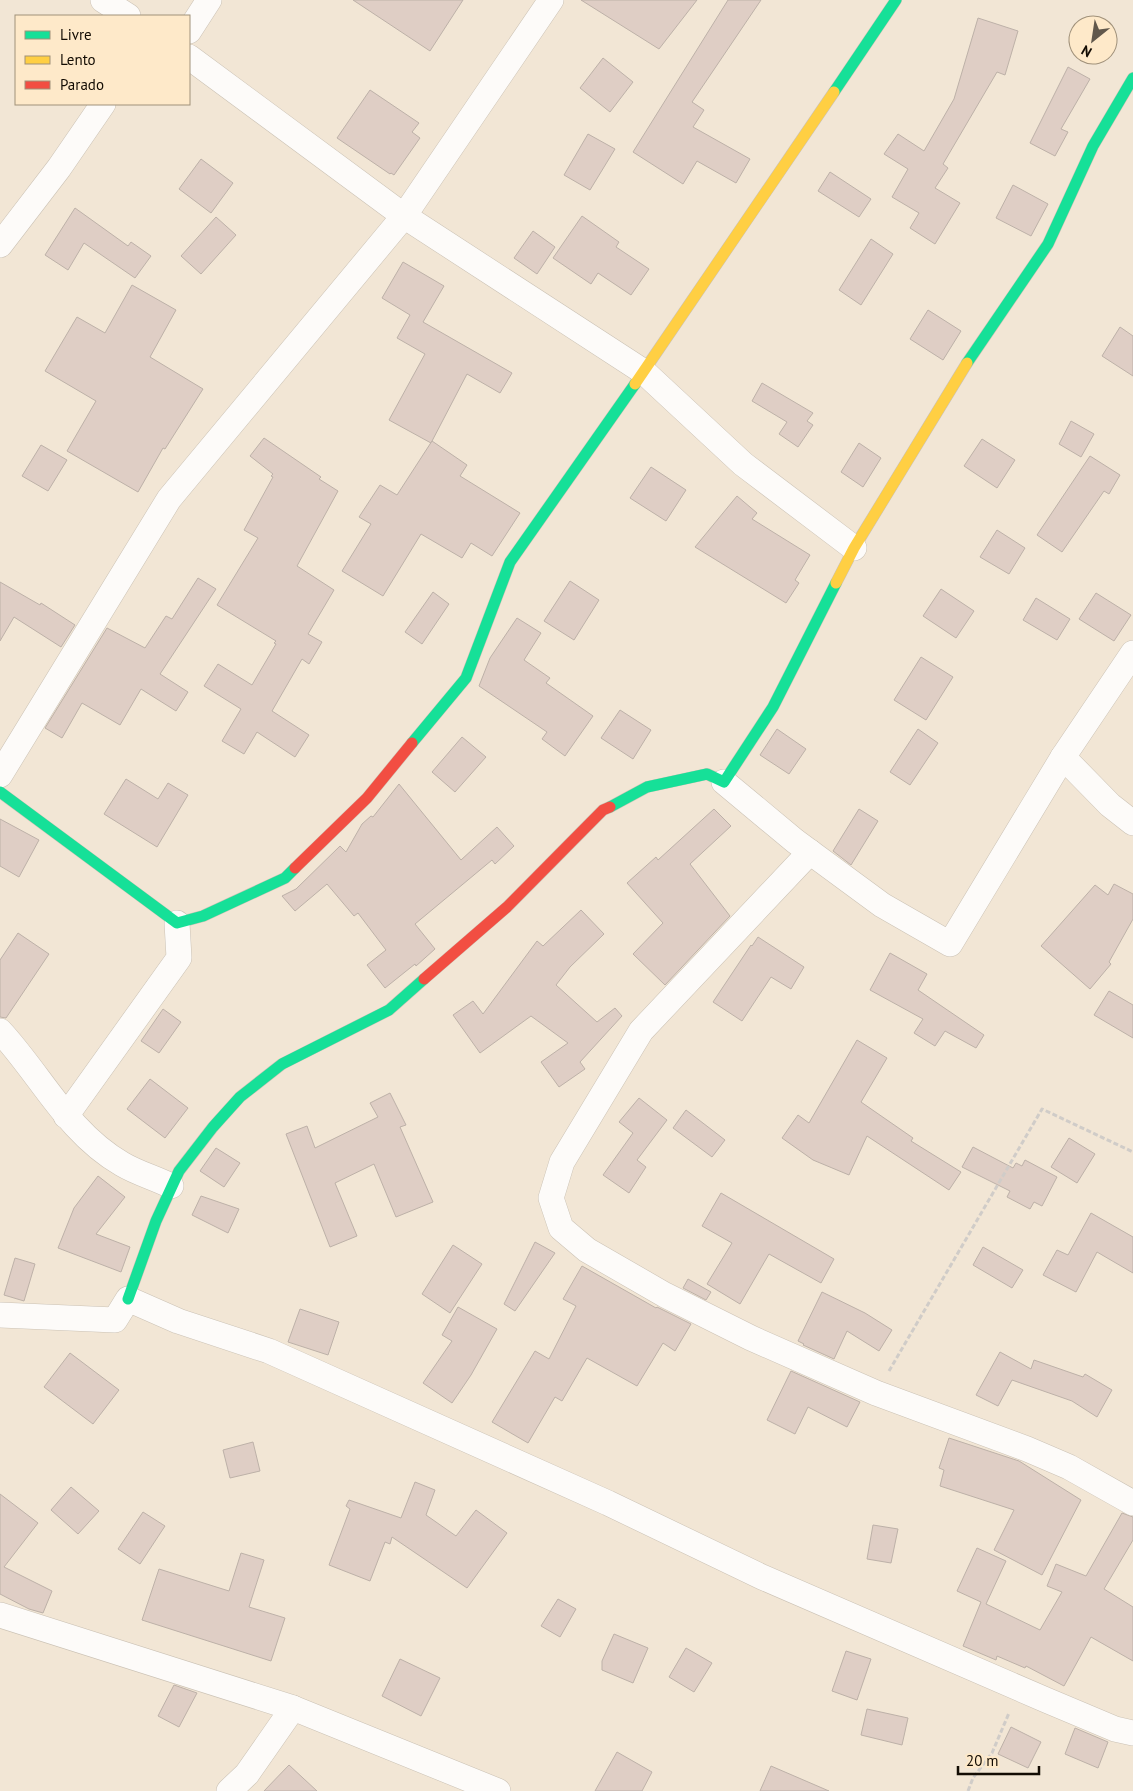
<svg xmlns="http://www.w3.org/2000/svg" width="1133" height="1791" viewBox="0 0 1133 1791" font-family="'PT Sans',sans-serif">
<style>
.building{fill:#dfcec5;stroke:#bdb1a8}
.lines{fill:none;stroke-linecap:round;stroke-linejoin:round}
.street-casing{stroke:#cbc2b5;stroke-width:26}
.fast-casing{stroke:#cbc2b5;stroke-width:12}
.slow-casing{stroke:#cbc2b5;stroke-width:12}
.jam-casing{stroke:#cbc2b5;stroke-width:12}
.path{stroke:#d0ccc8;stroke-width:3;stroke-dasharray:5 2.5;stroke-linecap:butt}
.street{stroke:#fdfbf9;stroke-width:25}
.fast{stroke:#16e098;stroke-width:11}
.slow{stroke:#ffcf43;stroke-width:11}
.jam{stroke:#f24e42;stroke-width:11}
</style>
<rect width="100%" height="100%" fill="#f2e6d5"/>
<g class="building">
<polygon points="353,0 463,0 430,51"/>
<polygon points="581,0 697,0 659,49"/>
<polygon points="728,0 761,0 692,102 704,110 693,127 750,159 736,183 697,161 683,184 633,152"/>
<polygon points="978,18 1018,31 1005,75 997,72 943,164 948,168 935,188 960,203 935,244 910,228 919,213 892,197 908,169 884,154 898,134 924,151 954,99"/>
<polygon points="603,58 633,82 610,112 580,88"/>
<polygon points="1068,67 1090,79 1061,129 1068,132 1055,156 1030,143"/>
<polygon points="370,90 419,123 412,132 420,138 394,175 391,173 390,174 337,138"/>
<polygon points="588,134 615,149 590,190 564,175"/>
<polygon points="201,159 233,183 211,213 179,189"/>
<polygon points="830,172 871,199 859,217 818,191"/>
<polygon points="1013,185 1048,204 1031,236 996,218"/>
<polygon points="75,208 128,246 131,242 151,256 135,278 84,243 68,270 45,255"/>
<polygon points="582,216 619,242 616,247 649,269 631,295 598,273 591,284 553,258"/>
<polygon points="216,217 236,235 201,274 181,256"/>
<polygon points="533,231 555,247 537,274 514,258"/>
<polygon points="871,239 893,254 861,305 839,290"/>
<polygon points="403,262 444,286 423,322 512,373 500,393 467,374 431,443 389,420 425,354 397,338 410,315 382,298"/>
<polygon points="132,285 176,310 150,357 203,389 165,449 163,448 138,492 67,451 96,401 45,371 77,317 105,333"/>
<polygon points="928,310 961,331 943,360 910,339"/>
<polygon points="1120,327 1133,336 1133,376 1102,356"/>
<polygon points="762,383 813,413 807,421 813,425 798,447 779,434 787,422 752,401"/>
<polygon points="1071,421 1094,434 1081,457 1059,444"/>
<polygon points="264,438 321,477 319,479 338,491 297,566 334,590 308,634 322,642 309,664 302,659 272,711 309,735 295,757 257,732 244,754 222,741 241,709 204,686 218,664 252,685 276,644 274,643 276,641 217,605 258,538 244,530 273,477 271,476 273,474 250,456"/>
<polygon points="982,439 1015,460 997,488 964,466"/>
<polygon points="432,441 467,465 460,476 520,513 492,556 471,543 462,558 421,534 383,596 342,571 371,524 359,517 380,485 397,495"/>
<polygon points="859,443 881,458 863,487 841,472"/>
<polygon points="41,445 67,460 48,491 22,476"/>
<polygon points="1090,456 1120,475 1109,494 1104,491 1062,552 1037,535"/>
<polygon points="651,467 686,490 666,521 630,498"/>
<polygon points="737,496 757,513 752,519 810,555 795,580 799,583 786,603 695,547"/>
<polygon points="997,530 1025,548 1009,574 980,557"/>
<polygon points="198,578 216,589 160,674 188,692 176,711 141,689 120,725 82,703 62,738 45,728 107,628 145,648 166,616 172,619"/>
<polygon points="570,581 599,600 574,640 544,621"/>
<polygon points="0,582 40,605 41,603 75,625 61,647 14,617 0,641"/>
<polygon points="941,589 974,611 956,638 923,616"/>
<polygon points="433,592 449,604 422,644 405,632"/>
<polygon points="1096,593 1131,615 1114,641 1079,619"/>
<polygon points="1036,598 1070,619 1057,640 1023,620"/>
<polygon points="517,618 541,633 524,660 550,678 546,683 593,716 565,756 542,739 547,732 479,686 490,658"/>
<polygon points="921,657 953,677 926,720 894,700"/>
<polygon points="620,710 651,730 633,759 601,738"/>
<polygon points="777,729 806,749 789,774 760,755"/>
<polygon points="918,729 938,743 910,785 890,772"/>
<polygon points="462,737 486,757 455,792 432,772"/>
<polygon points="126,779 158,799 168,783 188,795 157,847 104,814"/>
<polygon points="399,784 461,860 497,827 514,846 495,864 492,860 415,924 435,949 416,966 415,964 385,988 367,965 386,950 358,913 354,916 327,884 295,911 282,896 296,889 340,846 346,852 362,824 371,816 373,817"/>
<polygon points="714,809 731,826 690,864 730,916 665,985 633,954 663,923 627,883 656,857 658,860"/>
<polygon points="859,809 878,821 851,865 833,851"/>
<polygon points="0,819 39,840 19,877 0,866"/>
<polygon points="1114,884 1133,894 1133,919 1109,962 1111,964 1090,989 1041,946 1095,885 1108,895"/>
<polygon points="581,910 604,934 570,967 556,985 597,1022 615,1008 622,1016 580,1062 585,1069 559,1087 541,1062 568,1043 531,1016 480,1053 453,1015 473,1001 483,1014 537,941 543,946"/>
<polygon points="18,933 49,954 6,1018 0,1017 0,960"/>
<polygon points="758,937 804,967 791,989 771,977 742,1021 713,1002 751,945 752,946"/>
<polygon points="890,953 927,974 918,990 984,1035 976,1048 945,1031 935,1046 914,1033 923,1019 870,990"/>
<polygon points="1109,991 1133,1005 1133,1038 1094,1015"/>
<polygon points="163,1009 181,1022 159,1053 141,1041"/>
<polygon points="857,1040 887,1058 861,1102 913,1138 911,1141 961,1172 949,1190 867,1136 849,1175 813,1160 782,1138 798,1115 809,1123"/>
<polygon points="150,1079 188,1108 165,1138 127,1109"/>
<polygon points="390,1093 406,1125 400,1127 433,1202 396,1217 374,1164 335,1183 357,1236 330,1247 286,1134 307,1126 315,1148 378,1117 370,1103"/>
<polygon points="639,1098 667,1120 637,1160 646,1167 629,1193 603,1175 633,1133 619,1122"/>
<polygon points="686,1110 725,1140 712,1157 673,1128"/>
<polygon points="1069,1138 1095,1154 1077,1183 1051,1167"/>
<polygon points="973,1147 1013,1168 1016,1163 1022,1166 1025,1160 1057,1177 1042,1206 1034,1202 1030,1209 1007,1197 1010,1191 962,1167"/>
<polygon points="216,1148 240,1163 224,1187 200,1171"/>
<polygon points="98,1176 125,1197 96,1234 130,1247 121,1272 58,1248 74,1208"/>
<polygon points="721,1193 834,1259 821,1283 769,1254 740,1304 707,1284 732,1243 702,1226"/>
<polygon points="201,1196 239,1209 228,1233 192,1215"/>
<polygon points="1091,1213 1133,1237 1133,1273 1097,1252 1076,1292 1043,1275 1057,1250 1068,1255"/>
<polygon points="535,1242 555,1253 515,1311 504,1304"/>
<polygon points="453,1245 482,1264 450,1313 422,1294"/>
<polygon points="983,1247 1023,1270 1012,1288 973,1265"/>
<polygon points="15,1258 35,1264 24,1301 4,1295"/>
<polygon points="582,1266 656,1308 657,1307 691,1324 675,1351 663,1343 637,1386 587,1358 562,1401 555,1397 528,1443 492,1422 535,1351 549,1359 576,1306 563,1299"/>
<polygon points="688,1279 711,1292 706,1300 683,1288"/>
<polygon points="822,1292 865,1313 892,1330 879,1351 847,1331 834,1359 803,1345 804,1344 798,1341"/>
<polygon points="458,1307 497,1329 471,1375 452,1403 423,1383 452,1341 442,1335"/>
<polygon points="300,1309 339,1322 328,1355 288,1342"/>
<polygon points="1000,1352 1031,1369 1034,1360 1083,1377 1085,1374 1112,1390 1097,1417 1072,1401 1012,1380 998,1406 976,1395"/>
<polygon points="70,1353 119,1390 93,1424 44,1387"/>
<polygon points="791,1371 860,1402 847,1427 808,1407 795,1434 767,1420"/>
<polygon points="949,1438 1019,1461 1081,1500 1042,1575 994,1550 1014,1510 940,1486 944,1470 939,1468"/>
<polygon points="253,1442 260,1471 230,1478 223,1450"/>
<polygon points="415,1482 435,1490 426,1515 456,1536 476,1510 507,1533 467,1588 392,1537 390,1544 385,1542 370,1581 329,1565 350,1509 346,1506 349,1500 401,1518"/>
<polygon points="71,1487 99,1511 78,1534 51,1510"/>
<polygon points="0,1494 38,1523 4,1567 52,1591 43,1613 29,1609 0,1594"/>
<polygon points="143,1512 165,1526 140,1564 118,1549"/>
<polygon points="1122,1513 1133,1517 1133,1540 1104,1589 1133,1607 1133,1661 1091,1637 1064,1686 1026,1666 1025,1668 997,1656 996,1660 963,1646 981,1602 957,1591 977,1548 1006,1561 986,1604 1040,1630 1062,1592 1047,1586 1056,1564 1086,1576"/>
<polygon points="873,1525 898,1529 891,1563 867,1559"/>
<polygon points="241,1553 264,1560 249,1607 285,1618 271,1661 142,1620 159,1569 229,1591"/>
<polygon points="558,1599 576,1609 560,1637 541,1626"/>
<polygon points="614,1634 648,1648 633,1683 602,1670 602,1661"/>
<polygon points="686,1648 712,1663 694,1692 669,1677"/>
<polygon points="846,1651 871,1659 857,1700 832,1691"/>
<polygon points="400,1659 440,1678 421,1716 382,1696"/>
<polygon points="174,1685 197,1693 179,1727 158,1716"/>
<polygon points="867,1709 908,1718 902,1745 861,1735"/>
<polygon points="1011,1727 1041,1742 1028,1768 998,1754"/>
<polygon points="1075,1728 1108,1742 1098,1768 1065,1754"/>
<polygon points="617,1752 652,1772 642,1791 595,1791"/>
<polygon points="289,1765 317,1791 264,1791"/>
<polygon points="771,1766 829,1791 760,1791"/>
</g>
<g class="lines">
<g class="street-casing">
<g id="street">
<polyline points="103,0 128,16"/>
<polyline points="189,31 209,0"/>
<polyline points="189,57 404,216 644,372 743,464 854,548"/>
<polyline points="0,245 59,168 103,104"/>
<polyline points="1063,757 1110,805 1133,823"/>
<polyline points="0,775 169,499 404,216 551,0"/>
<polyline points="724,782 795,841 882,905 950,944 1063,757 1133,653"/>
<polyline points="810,852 641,1031 562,1162 551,1198 561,1228 587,1250 665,1295 751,1338 876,1393 1027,1449 1069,1467 1133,1503"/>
<path d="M0 1031C41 1075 67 1132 122 1164 137 1173 155 1178 171 1186"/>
<polyline points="66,1116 179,958 177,923"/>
<polyline points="0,1315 115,1320 128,1299 178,1321 269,1351 608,1503 762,1577 1046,1700 1115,1729 1133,1733"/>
<polyline points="0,1615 293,1708 498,1791"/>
<polyline points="229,1791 247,1774 293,1708"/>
</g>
</g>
<g class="fast-casing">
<g id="fast">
<polyline points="834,92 896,0"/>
<polyline points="967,363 1048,244 1093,146 1133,78"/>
<polyline points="412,743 466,678 510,562 635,384"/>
<polyline points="0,792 177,923 203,916 285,878 295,868"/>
<polyline points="610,807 647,787 707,774 724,782 773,707 836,583"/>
<polyline points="128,1299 156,1221 179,1171 213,1127 240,1097 282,1064 389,1010 424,979"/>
</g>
</g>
<g class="slow-casing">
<g id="slow">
<polyline points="635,384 834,92"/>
<polyline points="836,583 854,548 967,363"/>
</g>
</g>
<g class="jam-casing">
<g id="jam">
<polyline points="295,868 367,798 412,743"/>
<polyline points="424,979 507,907 603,810 610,807"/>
</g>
</g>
<g class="path">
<polyline points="889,1371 1042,1109 1133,1152"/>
<polyline points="968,1791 973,1778 992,1753 1009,1713"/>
</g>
<use href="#street" class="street"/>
<use href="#fast" class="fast"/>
<use href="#slow" class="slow"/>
<use href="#jam" class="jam"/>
</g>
<rect x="15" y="15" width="175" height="90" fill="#fee9c9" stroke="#a0917a"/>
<rect x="25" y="31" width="25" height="8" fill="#16e098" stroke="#a0917a"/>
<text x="60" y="40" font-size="15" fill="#130c03">Livre</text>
<rect x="25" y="56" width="25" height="8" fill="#ffcf43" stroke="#a0917a"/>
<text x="60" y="65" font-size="15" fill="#130c03">Lento</text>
<rect x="25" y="81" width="25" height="8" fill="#f24e42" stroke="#a0917a"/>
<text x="60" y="90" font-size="15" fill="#130c03">Parado</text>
<g transform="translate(1093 40) rotate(210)"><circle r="24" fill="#fee9c9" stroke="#a0917a"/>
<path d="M0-4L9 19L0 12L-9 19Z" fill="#61584c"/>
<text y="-8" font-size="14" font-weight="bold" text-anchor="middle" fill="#130c03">N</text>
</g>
<path d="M958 1766v8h81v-8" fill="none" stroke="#130c03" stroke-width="2.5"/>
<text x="966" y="1766" font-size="15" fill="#130c03" stroke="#fee9c9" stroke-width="4" paint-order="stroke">20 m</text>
</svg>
